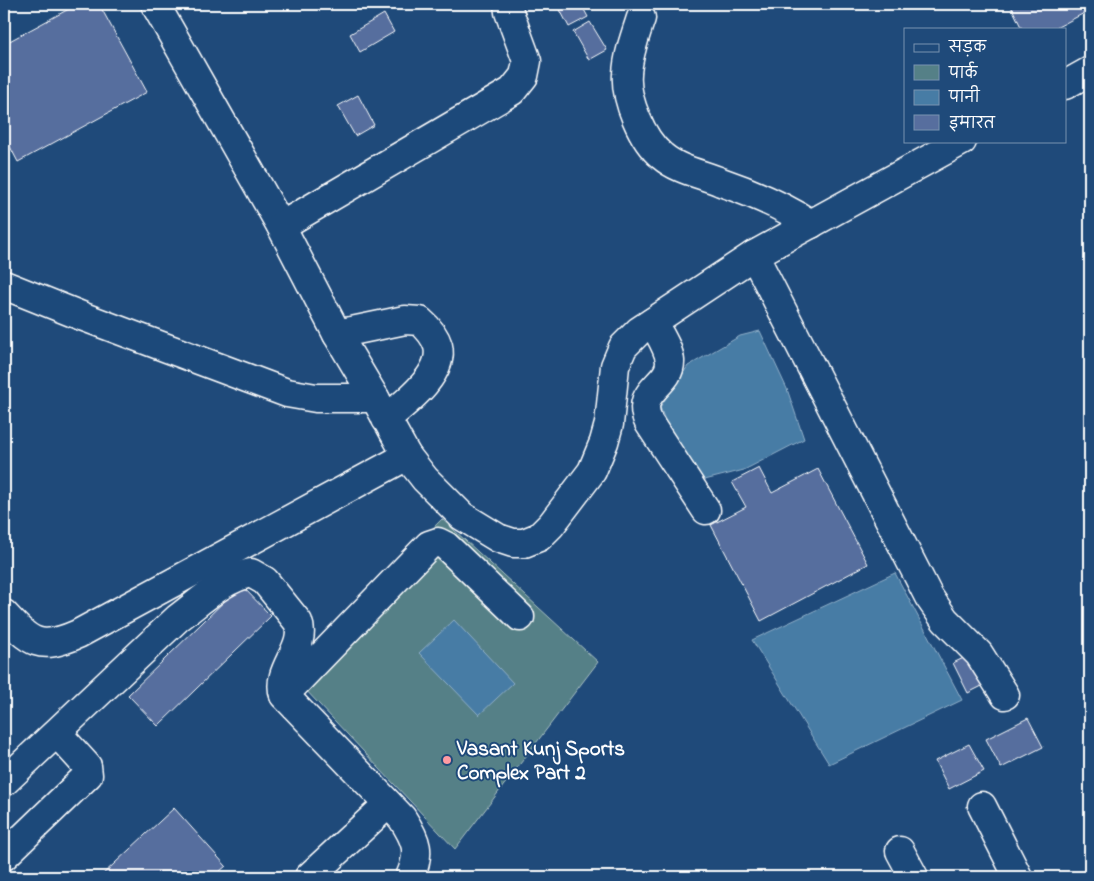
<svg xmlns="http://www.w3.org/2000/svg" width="1094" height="881" viewBox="0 0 1094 881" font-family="'Indie Flower','Playpen Sans Deva',sans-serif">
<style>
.green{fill:#558087;stroke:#aac0c3}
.water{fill:#477ca5;stroke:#91b0c9}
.building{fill:#576e9e;stroke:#fff}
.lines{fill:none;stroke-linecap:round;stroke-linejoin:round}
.minor-casing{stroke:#fff;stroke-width:31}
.minor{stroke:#1f4a7a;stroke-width:28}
.poi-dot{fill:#ff9aa2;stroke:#1f4a7a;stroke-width:2}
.labels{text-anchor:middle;stroke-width:4;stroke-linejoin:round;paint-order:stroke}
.poi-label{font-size:21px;font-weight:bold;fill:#fff;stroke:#1f4a7a;text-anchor:start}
</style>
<rect width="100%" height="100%" fill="#1f4a7a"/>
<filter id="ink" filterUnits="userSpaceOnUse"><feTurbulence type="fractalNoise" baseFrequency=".02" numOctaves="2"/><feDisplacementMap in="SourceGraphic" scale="10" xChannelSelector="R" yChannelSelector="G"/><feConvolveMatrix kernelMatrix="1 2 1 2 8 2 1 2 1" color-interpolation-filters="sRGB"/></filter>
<g filter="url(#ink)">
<polygon class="green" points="442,519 598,662 455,849 288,671"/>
<g class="water">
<polygon points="760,331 787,389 804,439 744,470 689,484 660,407 688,366 740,336"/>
<polygon points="895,573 962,700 829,764 752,640"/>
<polygon points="454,620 513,683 479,715 419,653"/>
</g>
<g class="building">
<polygon points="78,4 99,4 147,92 18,162 4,135 4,44"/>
<polygon points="557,4 581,4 588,17 569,27"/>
<polygon points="1010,4 1090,4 1090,10 1054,29 1022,29"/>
<polygon points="384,14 394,32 360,52 350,34"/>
<polygon points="590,22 607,50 589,60 573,32"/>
<polygon points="358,95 374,125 355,136 338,106"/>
<polygon points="759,468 772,493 818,469 868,564 761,621 711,525 746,507 732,482"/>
<polygon points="241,585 271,616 158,726 128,695"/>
<polygon points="970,655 986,684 968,693 953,663"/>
<polygon points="1028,718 1043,747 1001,768 986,739"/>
<polygon points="969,744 984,771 949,789 935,761"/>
<polygon points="174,808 226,866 213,877 100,877"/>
</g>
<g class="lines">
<g class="minor-casing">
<g id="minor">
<polyline points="155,4 281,226 337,334 375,398 407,456 425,479 462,516 498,538 513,543 524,543 539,537 551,525 592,471 604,442 609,424 615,366 623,347 639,331 754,255 962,141"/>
<path d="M641 18C635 36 628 55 627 74 625 99 642 140 662 156 678 170 702 174 721 182 753 193 783 206 811 224"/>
<polyline points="1065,85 1090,71"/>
<polyline points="281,226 512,91 524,76 527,61 509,12 508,4"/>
<polyline points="754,255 929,597 945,620 979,654 1005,695"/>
<polyline points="4,285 84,317 287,393 316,398 375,398"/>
<path d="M653 322C658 333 669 348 670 361 671 386 633 389 649 423L706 510"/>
<path d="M337 334 405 320 420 321C427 327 435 336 438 346 445 374 404 404 386 419"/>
<path d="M4 614C31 643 39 651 78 634L407 456"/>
<polyline points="284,695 429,545 438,542 446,546 520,617"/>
<path d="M4 782 178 618C200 602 224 578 251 573L265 581 298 622C308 647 275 670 284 695L402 818C417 841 421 852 410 877"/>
<polyline points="982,806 1018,877"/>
<polyline points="900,851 914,877"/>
<polyline points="4,856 88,775 87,766 57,733"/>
<polyline points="309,877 388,804"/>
</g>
</g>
<use href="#minor" class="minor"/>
</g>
</g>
<circle class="poi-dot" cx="447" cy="760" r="5"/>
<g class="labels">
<g class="poi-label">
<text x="457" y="755">Vasant Kunj Sports<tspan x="457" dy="24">Complex Part 2</tspan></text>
</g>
</g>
<rect width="1094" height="881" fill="none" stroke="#1f4a7a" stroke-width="20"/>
<rect x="10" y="10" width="1074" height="861" fill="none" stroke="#fff" stroke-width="2" filter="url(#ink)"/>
<rect x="904" y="28" width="162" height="115" fill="#1f4a7a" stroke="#7992af"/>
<rect x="914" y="44" width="25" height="8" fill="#1f4a7a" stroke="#7992af"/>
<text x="949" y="52" font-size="15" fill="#ffffff">सड़क</text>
<rect x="914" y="65" width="25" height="15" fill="#558087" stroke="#7992af"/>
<text x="949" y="78" font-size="15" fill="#ffffff">पार्क</text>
<rect x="914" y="90" width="25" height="15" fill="#477ca5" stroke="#7992af"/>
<text x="949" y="102" font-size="15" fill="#ffffff">पानी</text>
<rect x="914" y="115" width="25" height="15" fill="#576e9e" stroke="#7992af"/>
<text x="949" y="128" font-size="15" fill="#ffffff">इमारत</text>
</svg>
